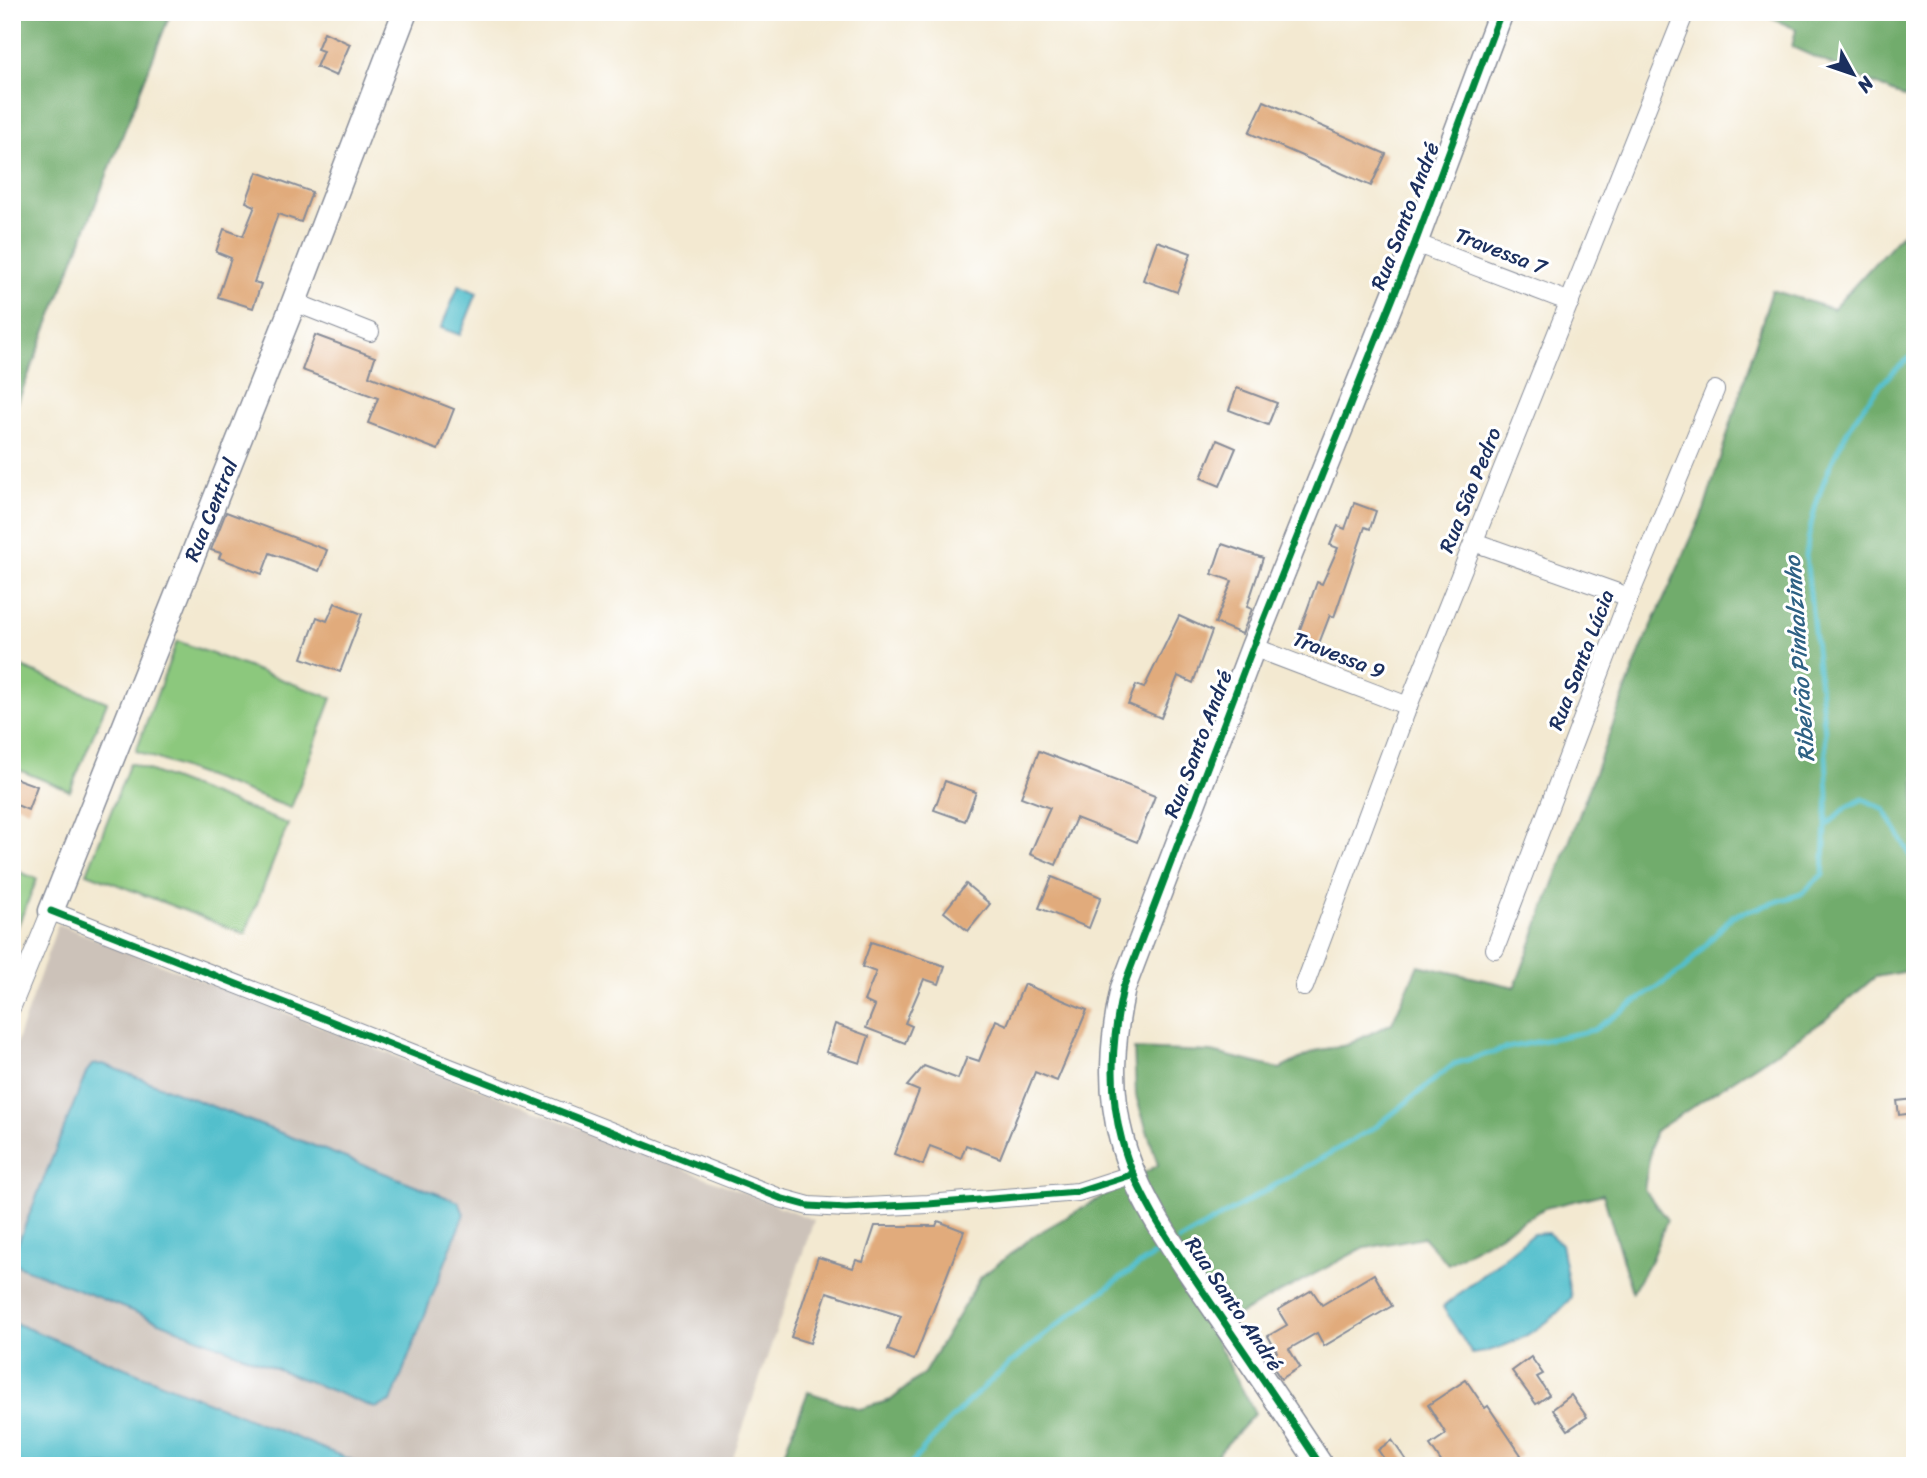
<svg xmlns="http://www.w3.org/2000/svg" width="1927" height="1478" viewBox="0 0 1927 1478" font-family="Sriracha,sans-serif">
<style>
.industrial{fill:#ccc2b9}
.green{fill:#8cc87d;stroke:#547c6e;stroke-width:2}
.forest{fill:#71ac6c;stroke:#466e65;stroke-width:2}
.water{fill:#52bfcc;stroke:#367795;stroke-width:2}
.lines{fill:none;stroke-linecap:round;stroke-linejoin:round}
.stream{stroke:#52bfcc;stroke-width:5}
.building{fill:#e1ab7c}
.street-casing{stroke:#878c98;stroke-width:20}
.secondary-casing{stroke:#878c98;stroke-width:27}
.street{stroke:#fff;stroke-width:18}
.secondary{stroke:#fff;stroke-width:24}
.cycleway-casing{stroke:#fff;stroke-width:11}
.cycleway{stroke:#00873e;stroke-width:7}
.labels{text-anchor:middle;stroke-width:6;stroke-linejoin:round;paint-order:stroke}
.street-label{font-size:21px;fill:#1b2f5e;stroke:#fff}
.water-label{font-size:23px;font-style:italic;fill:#2e6184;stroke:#fff}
</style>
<rect width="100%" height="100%" fill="#fff"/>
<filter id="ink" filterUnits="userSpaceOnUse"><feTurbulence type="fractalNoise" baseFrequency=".0143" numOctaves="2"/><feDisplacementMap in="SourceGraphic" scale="14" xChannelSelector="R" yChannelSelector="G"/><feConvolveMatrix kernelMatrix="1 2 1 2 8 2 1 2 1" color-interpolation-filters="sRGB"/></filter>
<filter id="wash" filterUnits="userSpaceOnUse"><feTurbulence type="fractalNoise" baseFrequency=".00686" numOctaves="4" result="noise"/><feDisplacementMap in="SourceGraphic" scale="28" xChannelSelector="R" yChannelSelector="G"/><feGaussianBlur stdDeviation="1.57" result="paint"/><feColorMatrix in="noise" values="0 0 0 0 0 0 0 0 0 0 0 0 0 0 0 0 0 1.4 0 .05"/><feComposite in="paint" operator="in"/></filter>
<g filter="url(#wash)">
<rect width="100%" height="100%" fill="#f3e9d1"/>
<polygon class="industrial" points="58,924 814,1220 730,1466 12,1466 12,1055"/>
<g class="green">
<polygon points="177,641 332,698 291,808 136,751"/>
<polygon points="12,663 107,702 70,791 12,767"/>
<polygon points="130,763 288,824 245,934 87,873"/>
<polygon points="12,869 37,879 12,940"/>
</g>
<g class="forest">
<polygon points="12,12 171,12 12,417"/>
<polygon points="1757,12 1915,12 1915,102 1792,47 1796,29"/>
<polygon points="1915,219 1915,970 1875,977 1825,1020 1654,1132 1644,1189 1667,1220 1651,1260 1632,1292 1603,1194 1545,1208 1448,1264 1423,1237 1361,1249 1240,1314 1212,1333 1255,1413 1207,1466 779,1466 808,1392 860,1409 891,1400 924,1373 981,1277 1035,1235 1158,1165 1136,1096 1134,1049 1212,1052 1280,1069 1315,1051 1347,1045 1392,1023 1418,965 1515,987 1640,652 1704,510 1772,290 1833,309"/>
</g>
<g class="water">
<polygon points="459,285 477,293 460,335 441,328"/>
<polygon points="103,1064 459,1202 464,1214 391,1402 375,1408 19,1266 12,1258 87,1071 92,1065"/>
<path d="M1548 1233 1561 1244 1571 1297C1551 1326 1507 1350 1472 1354L1443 1307 1533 1234Z"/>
<polygon points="12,1322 366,1466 12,1466"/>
</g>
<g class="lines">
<g class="stream">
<polyline points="1826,826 1847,807 1863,799 1884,809 1915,863"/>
<path d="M1179 1241 1377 1126 1454 1064 1507 1048 1594 1030 1684 969 1732 916 1801 894 1823 874 1828 796 1825 733 1806 556C1814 482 1854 398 1915 354"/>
<path d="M909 1466C958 1406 1013 1359 1074 1312 1105 1289 1134 1267 1167 1247"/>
</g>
</g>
<g id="blocks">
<g class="building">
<polygon points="324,32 350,44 336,76 316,67 323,51 317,49"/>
<polygon points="1264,101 1386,154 1371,186 1249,133"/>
<polygon points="257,172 312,192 301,222 278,214 254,282 261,284 253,308 218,297 231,258 216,252 224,229 243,236 255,206 246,202"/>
<polygon points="1157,241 1191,253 1177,292 1143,280"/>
<polygon points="315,335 375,357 369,376 454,409 438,450 368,423 378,398 302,370"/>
<polygon points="1237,388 1277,403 1268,425 1229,410"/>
<polygon points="1217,440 1236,448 1220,486 1201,478"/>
<polygon points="1354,503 1376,511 1370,529 1365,527 1334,617 1330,615 1318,646 1297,638 1317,582 1322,584 1338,548 1330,545 1338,526 1345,529"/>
<polygon points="226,512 327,550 319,571 270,553 262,574 219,558 221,553 211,550"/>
<polygon points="1222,544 1263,558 1247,607 1252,609 1242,634 1215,623 1232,581 1212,574"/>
<polygon points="335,603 362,614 340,672 302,658 317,617 327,621"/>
<polygon points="1179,616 1212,631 1193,683 1178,676 1161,718 1128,704 1136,685 1144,688"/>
<polygon points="1039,751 1155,796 1137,842 1076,818 1056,865 1030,854 1050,808 1021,797"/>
<polygon points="12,777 37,786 28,810 12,803"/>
<polygon points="945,781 976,792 965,821 934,810"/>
<polygon points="1052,877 1101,897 1089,928 1039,908"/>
<polygon points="966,884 990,904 968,931 944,912"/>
<polygon points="871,942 945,966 939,984 924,979 905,1023 912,1026 905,1043 866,1028 875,1006 864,1001 876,972 862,967"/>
<polygon points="1024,984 1087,1010 1057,1081 1035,1072 1000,1158 966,1145 961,1158 930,1146 923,1165 894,1154 919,1091 907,1086 924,1066 958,1079 967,1057 979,1061 996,1020 1007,1025"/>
<polygon points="835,1024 869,1036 860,1063 826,1052"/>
<polygon points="1915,1099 1915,1113 1899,1115 1897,1101"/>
<polygon points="938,1221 964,1231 914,1360 888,1350 901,1316 827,1292 810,1343 791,1337 818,1257 853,1268 856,1260 863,1262 875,1226 936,1226"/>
<polygon points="1374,1274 1392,1306 1324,1346 1317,1333 1289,1349 1300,1367 1281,1379 1267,1358 1277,1352 1268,1336 1287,1325 1278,1310 1312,1290 1322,1305"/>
<polygon points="1531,1357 1543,1374 1537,1377 1549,1395 1536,1404 1512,1371"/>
<polygon points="1466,1380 1485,1408 1488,1406 1521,1455 1506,1466 1444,1466 1430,1445 1446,1434 1428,1405"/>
<polygon points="1571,1395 1587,1417 1568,1430 1553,1409"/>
<polygon points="1392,1440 1410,1466 1389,1466 1378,1450"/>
</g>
</g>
</g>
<g filter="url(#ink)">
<use href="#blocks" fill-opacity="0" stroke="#878c98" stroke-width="2"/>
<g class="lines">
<g class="street-casing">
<g id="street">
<polyline points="1415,243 1570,302"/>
<polyline points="294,302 370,332"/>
<polyline points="1474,542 1629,597"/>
<polyline points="1253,647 1408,706"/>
<polyline points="1495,949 1629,597 1715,390"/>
<polyline points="1304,987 1408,706 1685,12"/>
<polyline points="12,1006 51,911 780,1198 809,1206 846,1208 928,1204 1078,1192 1134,1174"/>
</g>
</g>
<g class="secondary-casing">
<g id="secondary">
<polyline points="51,911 294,302 405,12"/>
<path d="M1321 1466C1285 1411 1248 1357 1211 1303 1178 1254 1137 1199 1122 1141 1108 1090 1112 1039 1123 988L1253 647 1415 243 1501 12"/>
</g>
</g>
<use href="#street" class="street"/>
<use href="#secondary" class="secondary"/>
<g class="cycleway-casing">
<g id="cycleway">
<polyline points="51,911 780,1198 809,1206 846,1208 928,1204 1078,1192 1134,1174"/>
<path d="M1321 1466C1285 1411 1248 1357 1211 1303 1178 1254 1137 1199 1122 1141 1108 1090 1112 1039 1123 988L1253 647 1415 243 1501 12"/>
</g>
</g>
<use href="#cycleway" class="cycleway"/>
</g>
</g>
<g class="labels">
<g class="street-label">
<text transform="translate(1405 216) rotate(-69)" y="7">Rua Santo André</text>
<text transform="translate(1501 251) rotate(21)" y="7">Travessa 7</text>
<text transform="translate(1470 490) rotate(-68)" y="7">Rua São Pedro</text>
<text transform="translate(211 510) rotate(-68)" y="7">Rua Central</text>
<text transform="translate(1339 655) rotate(21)" y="7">Travessa 9</text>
<text transform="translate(1581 660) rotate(-69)" y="7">Rua Santa Lúcia</text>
<text transform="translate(1198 744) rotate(-69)" y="7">Rua Santo André</text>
<text transform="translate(1234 1304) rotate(56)" y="7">Rua Santo André</text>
</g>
<g class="water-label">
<text transform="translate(1799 659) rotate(-94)" y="8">Ribeirão Pinhalzinho</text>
</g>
</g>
<rect width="1927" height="1478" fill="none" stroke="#fff" stroke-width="42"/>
<g transform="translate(1853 74) rotate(130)" stroke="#ffffff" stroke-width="5" paint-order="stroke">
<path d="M0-5L12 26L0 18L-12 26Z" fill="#1b2f5e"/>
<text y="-10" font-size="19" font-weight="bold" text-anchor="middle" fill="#1b2f5e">N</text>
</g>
</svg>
